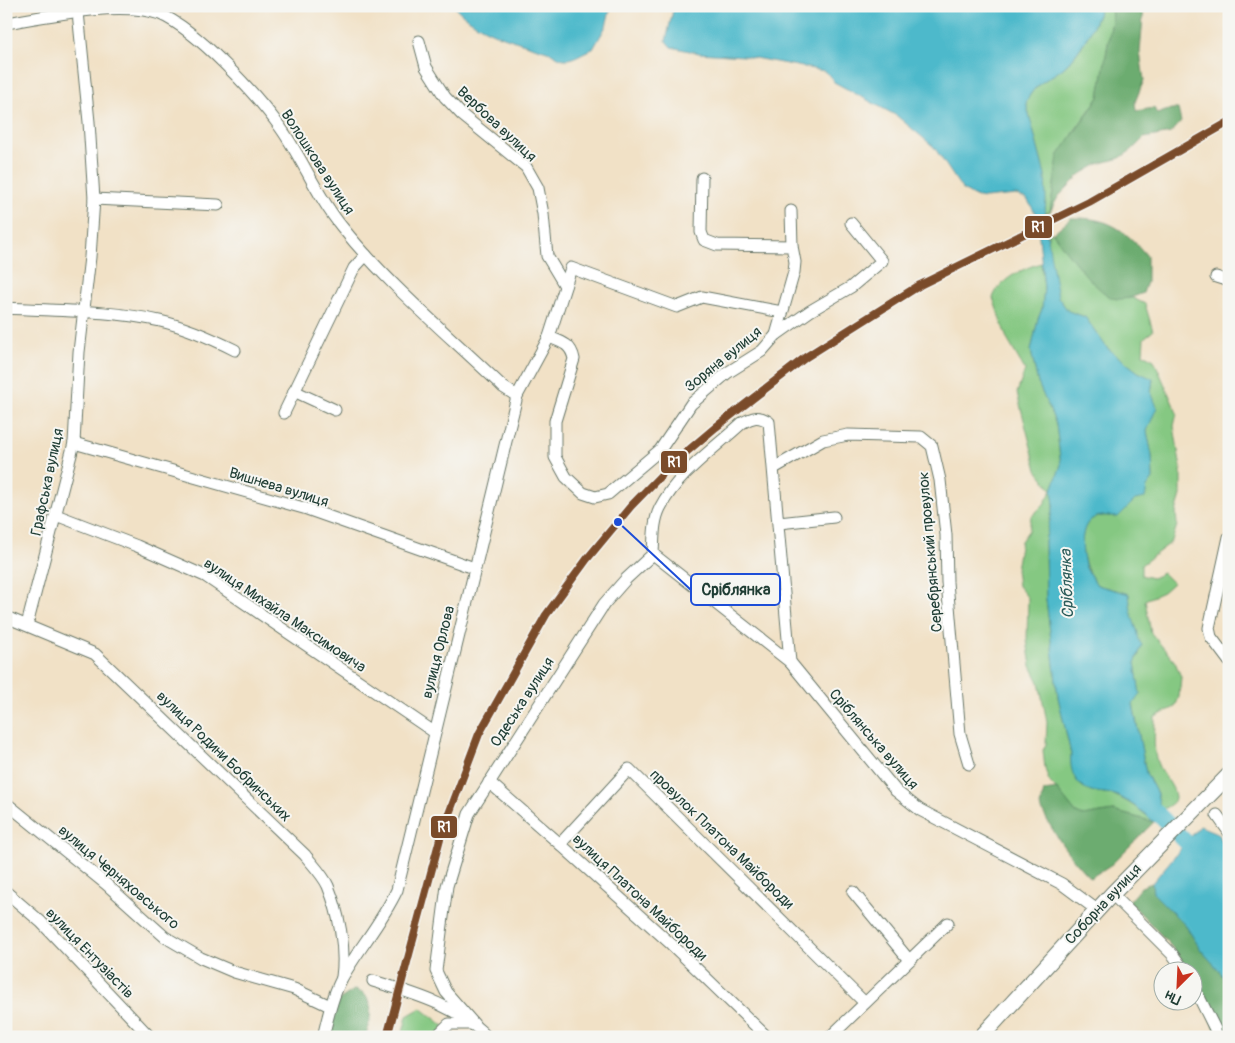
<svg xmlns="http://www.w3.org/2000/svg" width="1235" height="1043" viewBox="0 0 1235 1043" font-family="Pangolin,sans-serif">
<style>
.green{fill:#85c882;stroke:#52825b}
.forest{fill:#6cac70;stroke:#467452}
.water{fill:#4eb9cb;stroke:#367b80}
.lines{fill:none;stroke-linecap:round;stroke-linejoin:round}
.river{stroke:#4eb9cb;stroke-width:16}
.minor-casing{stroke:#687667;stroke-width:13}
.major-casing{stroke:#687667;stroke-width:17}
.minor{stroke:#fff;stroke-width:11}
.major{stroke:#fff;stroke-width:15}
.rail-1-casing{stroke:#f6f6f2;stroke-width:11}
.rail-1{stroke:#7a4b2a;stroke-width:8}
.labels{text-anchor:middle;stroke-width:4;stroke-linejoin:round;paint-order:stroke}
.street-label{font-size:15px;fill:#1f3d34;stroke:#f6f6f2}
.water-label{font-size:16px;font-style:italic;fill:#2b5c5a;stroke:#f6f6f2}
.leader{fill:none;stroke:#1d4ed8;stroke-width:2}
.callout-dot{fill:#1d4ed8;stroke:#f6f6f2;stroke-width:2}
.callout{fill:#f6f6f2;stroke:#1d4ed8;stroke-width:2}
.callout-label{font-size:16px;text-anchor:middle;font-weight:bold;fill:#1f3d34}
.line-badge{stroke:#f6f6f2;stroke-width:2}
.badge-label{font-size:14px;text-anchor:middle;font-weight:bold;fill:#fff}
</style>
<rect width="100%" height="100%" fill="#f6f6f2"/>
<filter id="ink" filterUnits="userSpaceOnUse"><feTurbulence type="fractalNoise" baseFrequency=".02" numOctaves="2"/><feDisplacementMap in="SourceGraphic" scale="10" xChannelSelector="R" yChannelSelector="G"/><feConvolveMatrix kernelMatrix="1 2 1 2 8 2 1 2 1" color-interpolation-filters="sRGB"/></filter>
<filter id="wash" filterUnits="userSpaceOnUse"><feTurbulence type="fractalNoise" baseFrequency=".0096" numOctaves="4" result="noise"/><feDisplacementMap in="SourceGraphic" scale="20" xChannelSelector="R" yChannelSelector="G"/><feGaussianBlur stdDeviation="1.12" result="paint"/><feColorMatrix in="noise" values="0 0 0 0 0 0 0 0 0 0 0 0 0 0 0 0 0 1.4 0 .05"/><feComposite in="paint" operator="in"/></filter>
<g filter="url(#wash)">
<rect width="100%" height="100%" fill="#f1e1c6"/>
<g class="green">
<path d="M1101 6H1111L1112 20 1099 97 1075 130 1056 170 1050 212 1045 213V175L1026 103C1033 84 1047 80 1062 69 1079 56 1095 26 1101 6Z"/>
<path d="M1048 233H1053L1090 279 1107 294 1113 298H1133L1145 304 1153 331 1144 338 1143 354 1154 360 1177 413 1174 426 1181 469V495L1176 512 1177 525 1173 538 1169 544 1141 565V575L1152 578 1163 573 1173 583 1163 592 1145 600 1151 633 1175 662 1181 677 1179 697 1175 707 1155 717C1155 733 1152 753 1159 767 1164 777 1175 786 1175 798 1175 804 1165 807 1161 811L1157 794 1146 773 1133 703 1139 689 1135 663 1139 654 1137 630 1131 618 1129 594 1097 585C1094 580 1089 574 1087 568 1080 552 1077 517 1102 516 1107 515 1113 517 1118 517L1153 479 1152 456 1147 431 1156 407 1151 392 1153 380 1138 372 1107 348 1085 317 1068 311 1058 297 1050 260Z"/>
<path d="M1041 263 1044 288 1042 309 1038 319 1031 351 1038 383 1056 424 1061 465 1052 490 1054 503 1045 541 1046 599 1058 697 1071 754C1069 772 1078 788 1096 792 1103 793 1110 793 1116 796 1131 803 1142 811 1154 822L1113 811 1083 816 1076 813 1049 781 1045 769 1043 750 1046 744 1047 722 1039 682 1031 666 1027 640 1028 598 1018 586 1016 569 1021 541 1029 530 1031 517 1044 504 1052 490 1037 470 1017 393 1025 370 1007 339 993 298C999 279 1024 268 1041 263Z"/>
<polygon points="421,1008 444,1026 436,1037 402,1037 407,1016"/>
</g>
<g class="forest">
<polygon points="1111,6 1144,6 1140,52 1144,80 1135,102 1136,111 1154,108 1157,114 1171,109 1178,109 1181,122 1171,133 1144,138 1133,149 1120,158 1098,164 1081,174 1058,197 1050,212 1058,156 1099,97 1112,20"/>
<path d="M1071 218C1107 217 1124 228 1147 256V282L1143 293C1134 297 1122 301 1113 298 1095 291 1064 249 1053 233Z"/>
<path d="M1057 789 1076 813 1083 816 1113 811 1154 822 1112 864 1090 878C1069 857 1053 833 1040 806L1044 791Z"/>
<path d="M1152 883 1153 893 1186 926 1202 951 1219 970 1229 988V1037H1218L1200 987 1193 976 1192 970H1189C1172 944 1150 924 1129 901L1141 887Z"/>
<path d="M354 990C378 995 370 1018 366 1037H323L331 1005Z"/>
</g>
<g class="water">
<path d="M454 6H611L606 26 593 49C584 51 574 60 565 59 559 59 553 53 547 51 514 40 478 33 454 6Z"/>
<path d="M674 6H1101C1095 26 1078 56 1062 69 1047 80 1033 84 1026 103L1045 175 1046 200 1044 219 1058 297 1068 311 1085 317 1107 348 1138 372 1153 379 1151 392 1157 407 1147 431 1152 456 1153 479 1147 487 1145 498 1135 500 1118 517C1113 517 1107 515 1102 516 1077 517 1081 552 1086 568 1089 574 1094 580 1097 585L1129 594C1130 607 1132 618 1137 630 1139 636 1137 639 1142 645L1135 663 1140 694 1133 704 1146 773 1157 794 1161 811 1154 822C1142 811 1131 802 1115 795 1110 793 1103 793 1096 792 1077 789 1069 773 1071 754L1058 697 1046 599 1045 541 1054 504 1052 490 1061 465 1056 424 1038 383 1031 351 1038 319 1042 309 1044 288 1037 216 1027 199 1016 195 984 198 973 196 962 189 934 147 897 116 834 82 830 76 824 71 744 56 699 53 671 47 666 41Z"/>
<polygon points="1200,826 1217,833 1229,856 1229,988 1219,970 1201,950 1186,926 1153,893 1152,883"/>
</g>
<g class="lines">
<polyline class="river" points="1144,800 1187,843 1200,861"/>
</g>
</g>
<g filter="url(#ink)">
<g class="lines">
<g class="minor-casing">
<g id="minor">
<path d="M6 23C47 16 121 0 160 14 197 30 256 94 280 127 303 159 317 197 342 227 389 286 449 335 503 387L517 396"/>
<polyline points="419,41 426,67 445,97 462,115 526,167 538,188 543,214 547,256 565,286"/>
<polyline points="702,178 701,232 704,240 717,245 792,246 795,262 794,272 776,335"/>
<polyline points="94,199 218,205"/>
<polyline points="791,211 792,246"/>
<polyline points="1216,277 1229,281"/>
<path d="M6 308C57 311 110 310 160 321 186 327 211 338 235 350"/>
<path d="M549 337C562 342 571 344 574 359L555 421V457L566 477 583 493 595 497 608 494 660 450 691 404 727 373 762 351 776 335 810 311 851 287 882 261 851 223"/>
<polyline points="294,391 335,410"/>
<polyline points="284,413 354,268 366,255"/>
<polyline points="74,443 307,509 474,568"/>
<polyline points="774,468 823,440 848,435 921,437 932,446 940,480 946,535 947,582 960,734 969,764"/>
<polyline points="56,515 137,546 205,576 434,732"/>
<polyline points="779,523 834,517"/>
<polyline points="1229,537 1209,628 1211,637 1229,661"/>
<polyline points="653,554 790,662 896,791 920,810 1062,884 1097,910"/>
<path d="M6 617 95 654 305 855C312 864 323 875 328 886 339 913 346 948 342 977"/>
<polyline points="27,625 74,443 79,352 90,257 94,199 89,122 78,12"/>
<polyline points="489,782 560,844 671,944 767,1037"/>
<polyline points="6,803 106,884 165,937 201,958 234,972 294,989 330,1006"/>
<polyline points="1217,815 1229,832"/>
<polyline points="560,844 629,769 865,1003"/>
<polyline points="6,892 41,922 150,1037"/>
<polyline points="853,892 909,960"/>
<polyline points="1112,894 1173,955 1184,970"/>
<path d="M373 981C415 994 456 1005 487 1037"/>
<polyline points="1192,983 1215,1029 1216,1037"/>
<path d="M323 1037C328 1017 332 997 342 978 359 948 382 922 397 890L517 396 549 337 571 268 677 307 702 297 782 312"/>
<path d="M436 1037 449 1024H474L446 992 436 971 447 886 469 814 604 604 626 579 653 554C654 539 653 522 660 508 677 474 714 449 742 423 753 417 758 415 769 422L790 662"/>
<polyline points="830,1037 948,923"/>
</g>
</g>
<g class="major-casing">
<polyline id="major" points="981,1037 1112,894 1229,775"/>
</g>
<use href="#minor" class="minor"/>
<use href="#major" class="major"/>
<g class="rail-1-casing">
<polyline id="rail-1" points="387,1037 441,835 479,734 546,615 587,559 631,506 671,465 716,427 806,357 920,285 1089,202 1229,122"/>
</g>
<use href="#rail-1" class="rail-1"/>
</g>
</g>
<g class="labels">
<g class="street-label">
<text transform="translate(497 124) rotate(43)" y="5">Вербова вулиця</text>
<text transform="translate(318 162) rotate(57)" y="5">Волошкова вулиця</text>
<text transform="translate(723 359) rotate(-39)" y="5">Зоряна вулиця</text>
<text transform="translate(47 482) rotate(-78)" y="5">Графська вулиця</text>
<text transform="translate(279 487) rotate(17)" y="5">Вишнева вулиця</text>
<text transform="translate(930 552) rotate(-95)" y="5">Серебрянський провулок</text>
<text transform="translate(285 615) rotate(34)" y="5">вулиця Михайла Максимовича</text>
<text transform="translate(438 652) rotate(-76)" y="5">вулиця Орлова</text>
<text transform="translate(522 702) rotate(-57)" y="5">Одеська вулиця</text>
<text transform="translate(874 739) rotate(49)" y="5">Сріблянська вулиця</text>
<text transform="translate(224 756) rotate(44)" y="5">вулиця Родини Бобринських</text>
<text transform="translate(722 839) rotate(44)" y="5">провулок Платона Майбороди</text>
<text transform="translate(119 877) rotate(40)" y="5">вулиця Черняховського</text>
<text transform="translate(640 897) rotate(43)" y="5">вулиця Платона Майбороди</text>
<text transform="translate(1103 904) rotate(-47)" y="5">Соборна вулиця</text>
<text transform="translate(90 953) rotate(46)" y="5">вулиця Ентузіастів</text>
</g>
<g class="water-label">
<text transform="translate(1066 584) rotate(-92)" y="6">Сріблянка</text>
</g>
</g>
<path class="leader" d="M618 522L691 590"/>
<circle class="callout-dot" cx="618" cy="522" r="5"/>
<rect class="callout" x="691" y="574" width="89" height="31" rx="5"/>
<g class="callout-label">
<text x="736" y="595">Сріблянка</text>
</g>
<g class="line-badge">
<rect x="1024" y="215" width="29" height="24" rx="5" fill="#7a4b2a"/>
<rect x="660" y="450" width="28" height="24" rx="5" fill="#7a4b2a"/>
<rect x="430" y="815" width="28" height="24" rx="5" fill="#7a4b2a"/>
</g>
<g class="badge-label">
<text x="1038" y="232">R1</text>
<text x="674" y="467">R1</text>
<text x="444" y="832">R1</text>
</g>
<rect width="1235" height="1043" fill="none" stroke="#f6f6f2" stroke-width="25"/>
<g transform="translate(1178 986) rotate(204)"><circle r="24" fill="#f6f6f2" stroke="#a0aca6"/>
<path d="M0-4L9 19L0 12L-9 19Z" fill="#c8321e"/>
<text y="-8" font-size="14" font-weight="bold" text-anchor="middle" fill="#1f3d34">Пн</text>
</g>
</svg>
